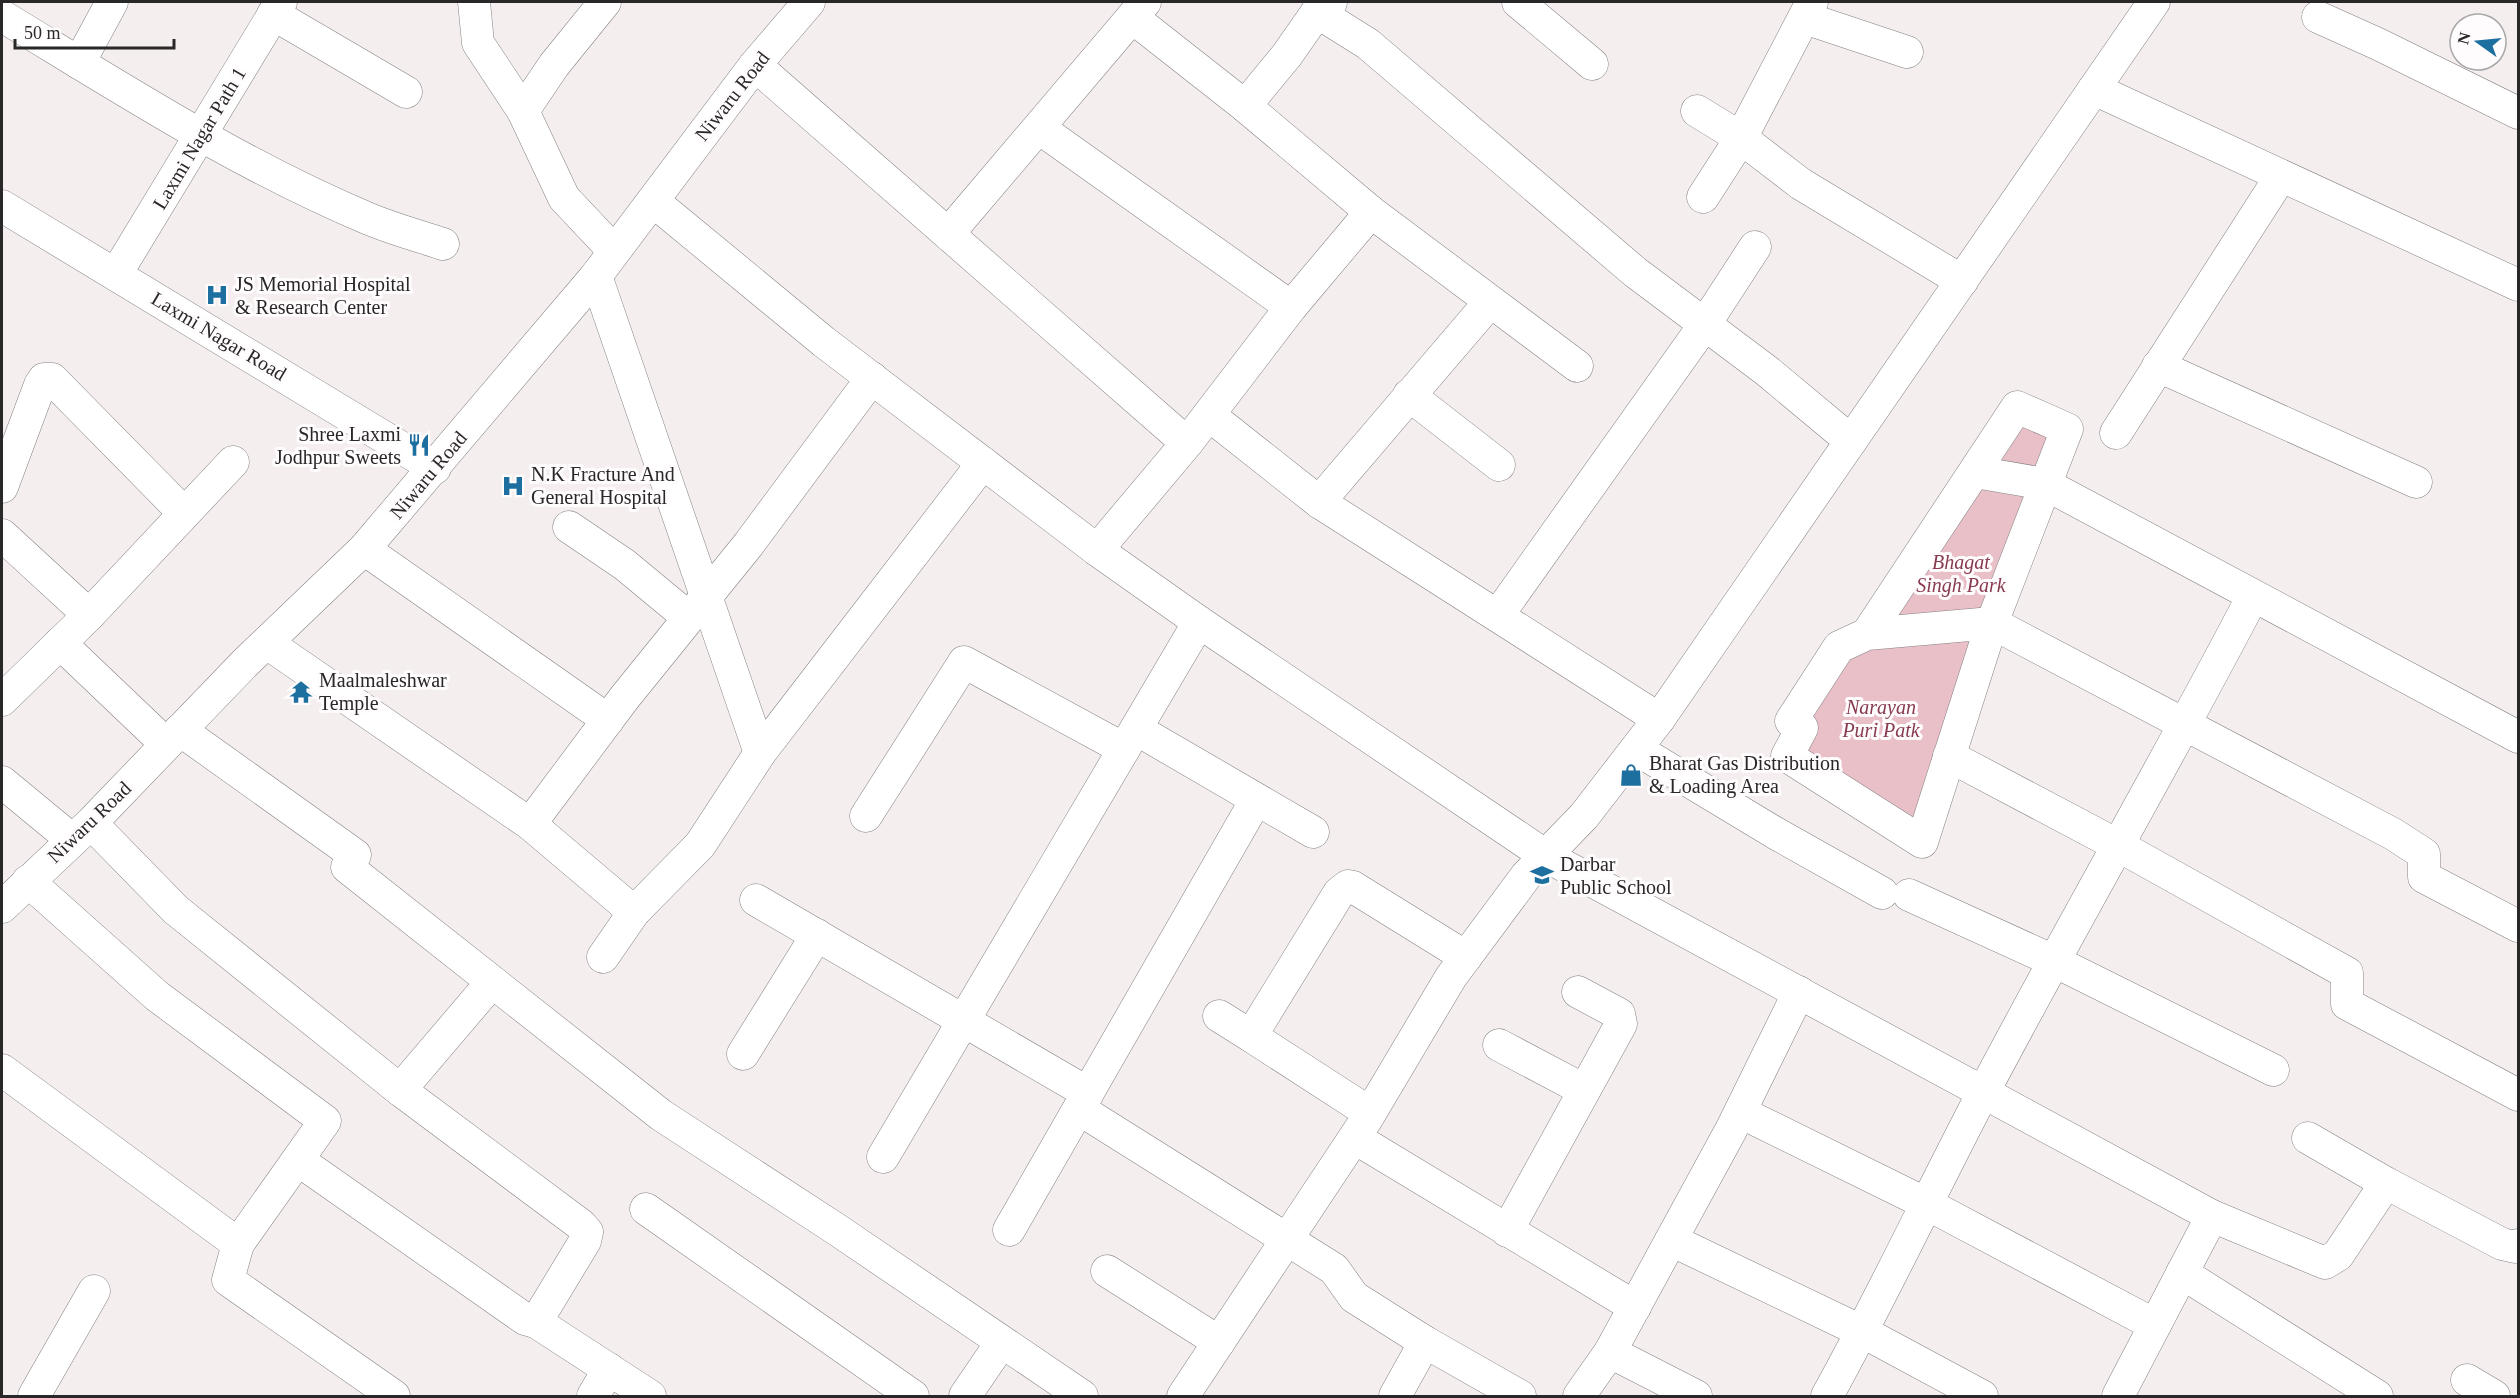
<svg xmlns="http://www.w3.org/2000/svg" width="2520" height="1398" viewBox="0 0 2520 1398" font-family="Georgia,serif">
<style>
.green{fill:#e9c0c8}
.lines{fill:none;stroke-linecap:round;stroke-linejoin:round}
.minor-casing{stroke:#868081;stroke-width:33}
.minor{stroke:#fff;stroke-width:32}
.labels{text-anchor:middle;stroke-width:6;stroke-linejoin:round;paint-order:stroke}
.street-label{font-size:20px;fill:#292728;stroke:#fffcfd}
.poi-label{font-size:20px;fill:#292728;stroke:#fffcfd;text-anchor:start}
.park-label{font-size:20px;font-style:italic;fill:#883b4f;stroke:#fffcfd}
</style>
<rect width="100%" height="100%" fill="#f4eeef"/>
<g class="green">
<polygon points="2019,415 2060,435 1987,615 1881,622"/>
<polygon points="1985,628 1916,819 1799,749 1800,716 1845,652"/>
</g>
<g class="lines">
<g class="minor-casing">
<g id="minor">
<polyline points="474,2 478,43 523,111"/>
<polyline points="605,2 554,65 523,111 564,198 614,251"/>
<polyline points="1518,2 1592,64"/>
<polyline points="1317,12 1368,44 1635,272 1767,371 1851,441"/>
<polyline points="273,14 406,92"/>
<path d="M2 16C121 88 240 165 369 219 393 229 419 236 443 244"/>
<polyline points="2318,17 2378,44 2518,113"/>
<polyline points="1133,18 1245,106 1371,212 1577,366"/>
<polyline points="1805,18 1907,52"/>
<polyline points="79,63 112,2"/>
<polyline points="755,65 1187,443"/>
<polyline points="2094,89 2518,285"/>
<polyline points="1245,106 1287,55 1317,12 1331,2"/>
<polyline points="1697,111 1741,138 1801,184 1962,281"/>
<polyline points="1039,128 1291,307"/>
<polyline points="1703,197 1741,138 1812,2"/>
<polyline points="653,201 824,342 1097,550 1199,622 1546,856 2212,1216 2118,1396"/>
<polyline points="2,206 435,468"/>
<polyline points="948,234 1145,2"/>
<polyline points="116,274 281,2"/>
<polyline points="596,276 760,753"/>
<polyline points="2158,366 2416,482"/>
<polyline points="872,378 748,545 625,697 530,824 634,912 700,845 760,753 983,463"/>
<polyline points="1409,395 1499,465"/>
<polyline points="1209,415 1319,502 1659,719"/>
<polyline points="2116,433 2281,176"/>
<polyline points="1975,472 2045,484 2518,737"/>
<polyline points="2,487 40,385 44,379 52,379 184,513"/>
<polyline points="1319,502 1489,303"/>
<polyline points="569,527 625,565 689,618"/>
<polyline points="2,535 89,615"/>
<polyline points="364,549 608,720"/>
<polyline points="1097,550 1187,443 1291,307 1371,212"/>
<polyline points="1498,615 1705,324 1755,247"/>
<polyline points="1867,634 2017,407 2067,429 1992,623 1922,842 1787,756 1802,728 1791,721 1839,647 1867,634 1992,623 2393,834 2424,854 2424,877 2518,926"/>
<polyline points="60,643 166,744"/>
<polyline points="267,643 530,824"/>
<polyline points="2,700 89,615 233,462"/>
<polyline points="1136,729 1313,832"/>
<polyline points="180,730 355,855 347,867 661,1115 836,1229 1082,1396"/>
<polyline points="1636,749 1777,834 1882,893"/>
<polyline points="1949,756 2119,846 2347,973 2347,1004 2518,1095"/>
<polyline points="2,782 71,839"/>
<polyline points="866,816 964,662 1124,749"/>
<polyline points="91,823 176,910 400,1090 581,1225 587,1232 585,1241 536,1322 650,1396"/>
<polyline points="1909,895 2056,962 2273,1070"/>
<polyline points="756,900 1088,1093"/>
<polyline points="2,907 91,823 245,663 364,549 596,276 755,65 809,2"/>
<polyline points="603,957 634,912"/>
<polyline points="1219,1016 1251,1036"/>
<polyline points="1499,1045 1584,1090"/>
<polyline points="743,1054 817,935"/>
<polyline points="2,1070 238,1244 325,1121 157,996 28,881"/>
<polyline points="400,1090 492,982"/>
<polyline points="1079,1109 1334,1269 1354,1297 1425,1342"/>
<polyline points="1740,1112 1927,1204 2155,1325"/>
<polyline points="1370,1113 1251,1036 1339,893 1348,886 1353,887 1466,957"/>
<polyline points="1355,1138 1635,1307"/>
<polyline points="2308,1138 2386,1183 2502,1244 2515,1247 2518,1245"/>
<polyline points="883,1157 1199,622"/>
<polyline points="298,1160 525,1319 536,1322"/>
<polyline points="646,1209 913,1396"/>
<polyline points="2212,1216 2325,1263 2338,1255 2386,1183"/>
<polyline points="1009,1230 1256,800"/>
<polyline points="1507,1231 1621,1024 1619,1014 1578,992"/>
<polyline points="1671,1240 1863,1332 1982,1396"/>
<polyline points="238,1244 228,1280 394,1396"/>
<polyline points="1107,1271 1219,1342"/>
<polyline points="2182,1273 2377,1396"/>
<polyline points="1610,1352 1731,1130 1799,992"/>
<polyline points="2467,1380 2494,1396"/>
<polyline points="34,1396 94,1291"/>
<polyline points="593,1396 609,1369"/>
<polyline points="965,1396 1001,1343"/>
<polyline points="1183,1396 1366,1120 1451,977 1526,876 1584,816 1659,719 2154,2"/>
<polyline points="1395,1396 1425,1342 1520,1396"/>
<polyline points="1579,1396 1610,1352 1696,1396"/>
<path d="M1827 1396C1882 1297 1930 1194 1983 1093 2071 926 2166 763 2253 596"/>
</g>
</g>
<use href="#minor" class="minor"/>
</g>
<defs>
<g id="hospital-bare" transform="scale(1.8)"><path d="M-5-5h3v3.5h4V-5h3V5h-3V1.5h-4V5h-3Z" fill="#1d6fa0" stroke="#fffcfd" stroke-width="2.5" paint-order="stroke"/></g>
<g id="restaurant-bare" transform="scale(1.8)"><path d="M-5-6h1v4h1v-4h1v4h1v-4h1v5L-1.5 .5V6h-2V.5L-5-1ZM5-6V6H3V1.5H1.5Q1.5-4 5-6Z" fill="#1d6fa0" stroke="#fffcfd" stroke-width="2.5" paint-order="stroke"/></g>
<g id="temple-bare" transform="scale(1.8)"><path d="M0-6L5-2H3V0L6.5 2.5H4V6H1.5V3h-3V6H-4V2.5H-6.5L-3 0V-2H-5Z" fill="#1d6fa0" stroke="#fffcfd" stroke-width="2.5" paint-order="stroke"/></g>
<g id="shop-bare" transform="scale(1.8)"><path d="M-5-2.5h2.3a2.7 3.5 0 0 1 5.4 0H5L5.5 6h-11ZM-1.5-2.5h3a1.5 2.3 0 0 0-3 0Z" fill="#1d6fa0" stroke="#fffcfd" stroke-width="2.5" paint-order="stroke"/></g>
<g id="school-bare" transform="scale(1.8)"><path d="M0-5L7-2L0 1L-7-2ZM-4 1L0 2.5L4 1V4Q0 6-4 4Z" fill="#1d6fa0" stroke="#fffcfd" stroke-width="2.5" paint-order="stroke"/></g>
</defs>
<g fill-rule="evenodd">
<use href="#hospital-bare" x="217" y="295"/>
<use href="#restaurant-bare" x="419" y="445"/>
<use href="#hospital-bare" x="513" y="486"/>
<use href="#temple-bare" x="301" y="692"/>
<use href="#shop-bare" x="1631" y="775"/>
<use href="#school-bare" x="1542" y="875"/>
</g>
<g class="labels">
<g class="street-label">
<text transform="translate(732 96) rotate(-52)" y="7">Niwaru Road</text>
<text transform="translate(199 138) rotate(-59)" y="7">Laxmi Nagar Path 1</text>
<text transform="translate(219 336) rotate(31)" y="7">Laxmi Nagar Road</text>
<text transform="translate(428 475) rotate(-50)" y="7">Niwaru Road</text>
<text transform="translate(89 822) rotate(-44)" y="7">Niwaru Road</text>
</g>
<g class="poi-label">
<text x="235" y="291">JS Memorial Hospital<tspan x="235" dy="23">&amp; Research Center</tspan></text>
<text x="401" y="441" text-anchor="end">Shree Laxmi<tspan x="401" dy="23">Jodhpur Sweets</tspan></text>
<text x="531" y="481">N.K Fracture And<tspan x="531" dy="23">General Hospital</tspan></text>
<text x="319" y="687">Maalmaleshwar<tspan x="319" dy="23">Temple</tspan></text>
<text x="1649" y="770">Bharat Gas Distribution<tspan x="1649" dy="23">&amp; Loading Area</tspan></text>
<text x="1560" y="871">Darbar<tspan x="1560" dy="23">Public School</tspan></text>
</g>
<g class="park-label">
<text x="1961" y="569">Bhagat<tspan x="1961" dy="23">Singh Park</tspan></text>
<text x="1881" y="714">Narayan<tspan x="1881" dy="23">Puri Patk</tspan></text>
</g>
</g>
<rect width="2520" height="1398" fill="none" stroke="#292728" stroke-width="6"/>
<g transform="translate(2478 42) rotate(285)"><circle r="28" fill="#fffcfd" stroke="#a9a7a8" stroke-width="1.5"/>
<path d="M0-4.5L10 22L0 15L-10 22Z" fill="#1d6fa0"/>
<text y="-9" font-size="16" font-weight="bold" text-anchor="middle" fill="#292728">N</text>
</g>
<path d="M15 39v9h159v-9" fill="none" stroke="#292728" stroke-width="3"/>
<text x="24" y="39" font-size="18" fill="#292728" stroke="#fffcfd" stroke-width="4.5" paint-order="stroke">50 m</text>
</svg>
